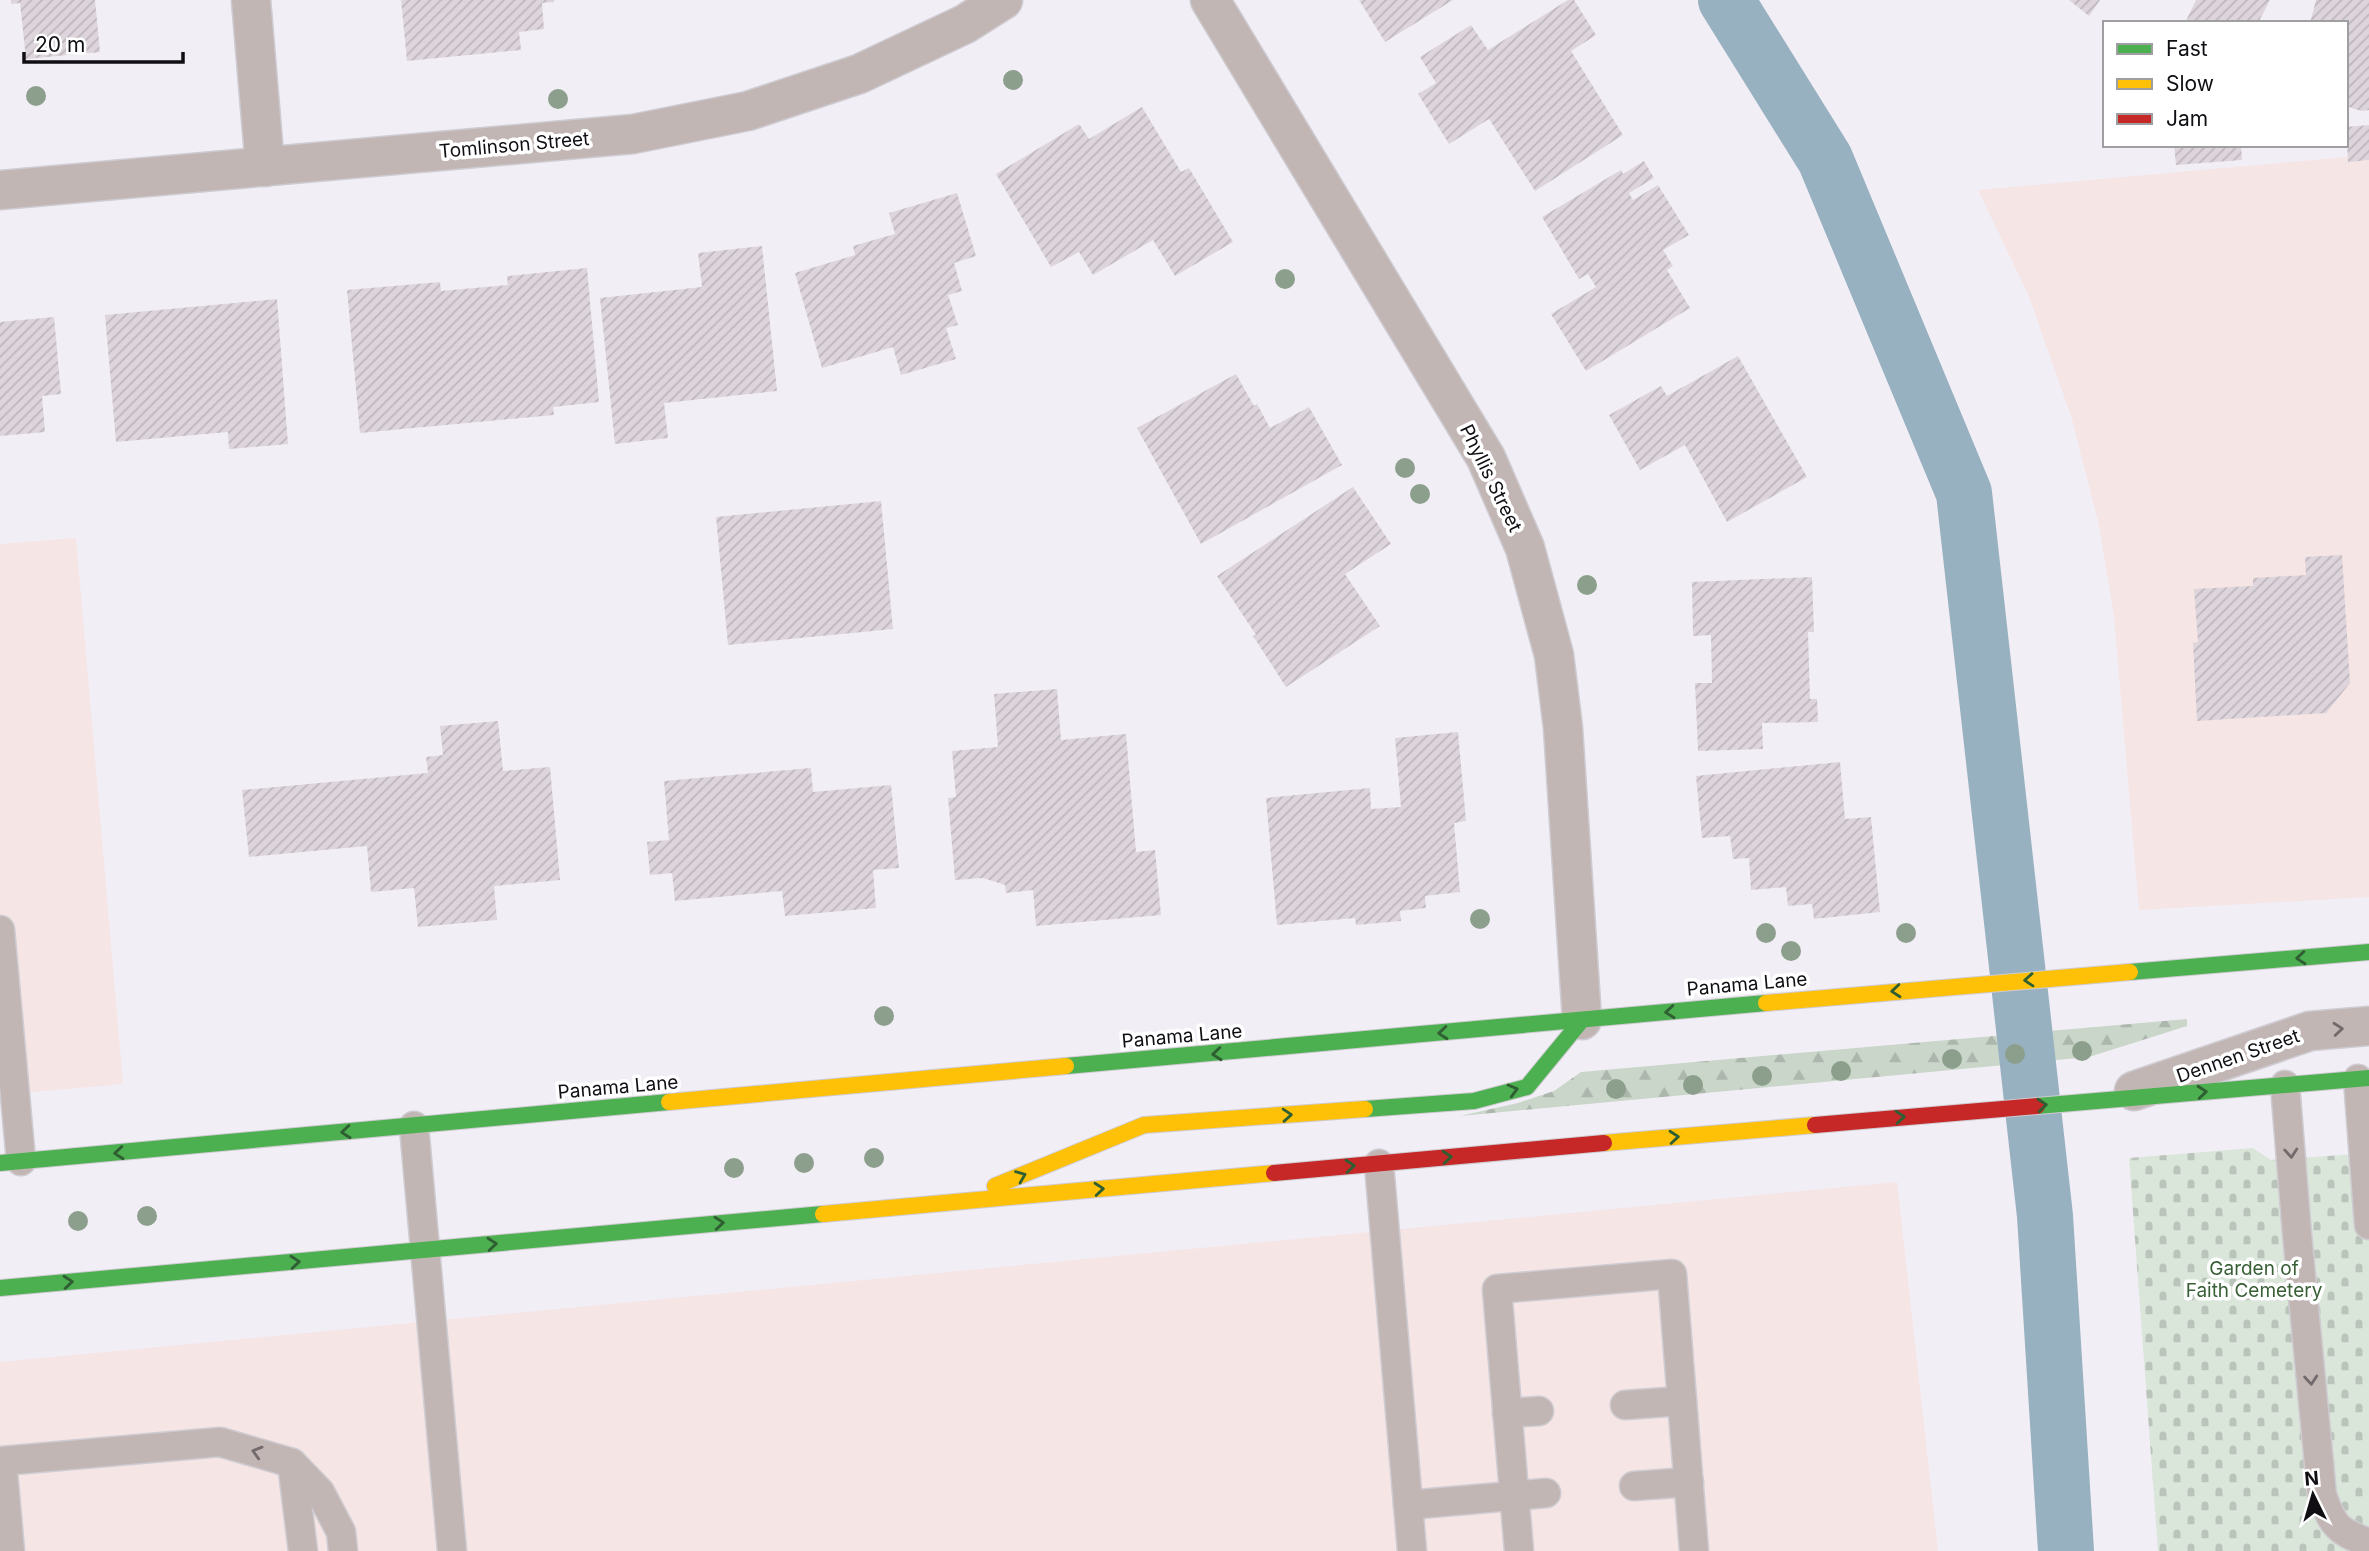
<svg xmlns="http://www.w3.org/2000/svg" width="2369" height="1551" font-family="Inter,sans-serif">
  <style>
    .commercial { fill: #f5e5e5 }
    .forest { fill: url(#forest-firs) }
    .cemetery { fill: url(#cemetery-stones) }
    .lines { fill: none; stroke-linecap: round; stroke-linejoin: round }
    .canal { stroke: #97b1c1; stroke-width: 56 }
    .building { fill: url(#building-hatch) }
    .lane-casing { stroke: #cecbd1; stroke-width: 31 }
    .street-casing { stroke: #cecbd1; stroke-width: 41 }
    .fast-casing { stroke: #cecbd1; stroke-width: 18 }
    .slow-casing { stroke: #cecbd1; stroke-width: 18 }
    .jam-casing { stroke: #cecbd1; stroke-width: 18 }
    .lane { stroke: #c2b6b4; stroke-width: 28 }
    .street { stroke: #c2b6b4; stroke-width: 38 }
    .fast { stroke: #4caf50; stroke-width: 16 }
    .slow { stroke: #ffc107; stroke-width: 16 }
    .jam { stroke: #c62828; stroke-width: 16 }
    .tree { fill: #8c9f8c }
    .oneway { stroke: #2e5e32 }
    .oneway2 { stroke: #726a6c }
    .labels { text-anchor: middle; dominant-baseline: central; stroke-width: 7; stroke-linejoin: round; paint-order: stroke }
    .street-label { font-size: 19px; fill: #100e13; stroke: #fff }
    .park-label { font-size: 19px; fill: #385f35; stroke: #fff }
  </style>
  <defs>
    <pattern id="forest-firs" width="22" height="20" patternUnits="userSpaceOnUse" patternTransform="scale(1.75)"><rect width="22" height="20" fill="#c9d6c9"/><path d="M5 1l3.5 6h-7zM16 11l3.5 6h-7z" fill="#acb6ac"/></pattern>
    <pattern id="cemetery-stones" width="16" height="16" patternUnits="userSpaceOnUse" patternTransform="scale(1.75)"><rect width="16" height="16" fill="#dbe6db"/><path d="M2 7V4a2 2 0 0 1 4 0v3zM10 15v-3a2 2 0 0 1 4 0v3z" fill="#bbc4bb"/></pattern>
    <pattern id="building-hatch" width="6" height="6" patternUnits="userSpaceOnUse" patternTransform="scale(1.75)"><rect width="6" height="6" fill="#ded5dc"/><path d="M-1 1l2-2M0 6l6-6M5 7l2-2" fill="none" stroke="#bdb6bc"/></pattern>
  </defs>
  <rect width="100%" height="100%" fill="#f2eef6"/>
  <g class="commercial">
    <path d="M2369,155v742l-230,13 -25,-294 -15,-91 -27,-106 -44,-125 -50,-104z"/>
    <path d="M76,538l47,546 -123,11v-551z"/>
    <path d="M1897,1182l41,369h-1938v-189z"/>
  </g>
  <path class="forest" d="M2187,1019v7l-98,31 -629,59 58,-13 36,-12 27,-19z"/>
  <path class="cemetery" d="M2253,1148l18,12 98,-7v398h-211l-29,-393z"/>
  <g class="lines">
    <path class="canal" d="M1726,0l99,159 139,334 81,723 21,335"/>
  </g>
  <g class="building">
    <path d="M11,0h84l5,52 -74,7 -6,-56 -9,1z"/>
    <path d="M401,0h153v2l-12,1 2,26 -25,3 2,18 -114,11z"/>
    <path d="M1359,0h94l-68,42z"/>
    <path d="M1568,0h6l22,35 -25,16 52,84 -88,56 -46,-72 -40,25 -31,-50 18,-11 -16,-26 51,-32 17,25z"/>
    <path d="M2069,0h31l-11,16z"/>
    <path d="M2196,0h74l-12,23h-73z"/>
    <path d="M2316,0h53v110l-8,1 -15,-5v-83h-36z"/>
    <path d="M1142,107l39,65 8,-4 44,74 -58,34 -22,-36 -60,35 -14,-23 -28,15 -55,-93 83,-50 10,15z"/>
    <path d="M2369,125v35l-21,2 -2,-35z"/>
    <path d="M2174,145h67l1,15 -66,5z"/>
    <path d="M1644,161l10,17 -25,15 4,7 25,-15 31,50 -26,15 10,16 -6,4 23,38 -104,63 -35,-57 45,-27 -8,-13 -9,5 -37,-62 79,-47 2,4z"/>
    <path d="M957,193l19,63 -22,7 8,28 -14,4 10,30 -12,3 10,31 -55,16 -8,-28 -71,21 -27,-95 60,-18 -2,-9 42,-12 -6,-21z"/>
    <path d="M762,246l15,145 -113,12 4,35 -53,6 -15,-146 102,-11 -4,-34z"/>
    <path d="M587,268l12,134 -46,5 1,8 -194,18 -13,-143 93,-8 1,9 67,-6 -1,-9z"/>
    <path d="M277,299l11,145 -59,5 -1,-17 -112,10 -11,-127z"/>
    <path d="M54,317l7,77 -19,2 3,36 -45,4v-114z"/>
    <path d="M1738,356l69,121 -80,45 -42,-77 -45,25 -31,-55 52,-29 6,10z"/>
    <path d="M1236,374l18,32 3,-2 13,24 39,-21 33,58 -141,79 -64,-116z"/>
    <path d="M1353,487l38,57 -46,30 35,52 -94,61 -33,-51 3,-1 -39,-59z"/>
    <path d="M881,501l12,128 -165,16 -12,-128z"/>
    <path d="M2342,555l8,128 -24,30 -129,8 -4,-78 5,-1 -4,-53 59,-3v-8l53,-3 -1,-18z"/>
    <path d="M1812,577l2,55h-6l2,67h7l1,23 -56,1 1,26 -65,2 -3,-68h17l-1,-48 -18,1 -1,-54z"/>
    <path d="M1057,689l4,51 65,-6 10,118 19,-2 6,65 -125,11 -3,-36 -27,3 -1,-8 -22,-7 -28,2 -7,-82 8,-1 -4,-46 46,-4 -4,-53z"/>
    <path d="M498,721l5,50 47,-4 10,113 -66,6 3,34 -79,7 -4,-39 -43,4 -4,-46 -118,11 -7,-67 186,-17 -2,-16 17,-2 -3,-29z"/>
    <path d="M1458,732l8,89 -12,2 6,69 -35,4 1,12 -26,3 1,10 -45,4 -1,-7 -78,7 -11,-127 104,-10 1,21 30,-2 -6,-69z"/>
    <path d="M1840,762l5,57 26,-2 9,95 -66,7 -2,-15 -24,2 -2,-19 -35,3 -2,-32 -16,1 -3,-23 -28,2 -6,-62z"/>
    <path d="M811,768l2,24 78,-7 8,83 -26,2 3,38 -91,8 -3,-25 -107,10 -3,-28 -22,2 -3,-33 22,-2 -5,-59z"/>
  </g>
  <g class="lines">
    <g class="lane-casing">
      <g id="lane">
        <path d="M0,930l21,231"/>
        <path d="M2358,1079l11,146"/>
        <path d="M2285,1085l12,149 25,261c11,31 15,36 47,48"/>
        <path d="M414,1126l38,425"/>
        <path d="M1379,1164l33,387"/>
        <path d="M1625,1405l57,-4"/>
        <path d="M1507,1413l32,-2"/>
        <path d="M292,1463l11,88"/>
        <path d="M1634,1486l55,-4"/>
        <path d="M1408,1505l138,-12"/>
        <path d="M10,1551l-8,-90 218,-19 72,21 28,29 21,40 2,19"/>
        <path d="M1519,1551l-22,-262 175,-15 22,277"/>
      </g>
    </g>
    <g class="street-casing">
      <g id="street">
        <path d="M251,0l14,167"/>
        <path d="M1210,0l276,458 39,90 29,107 9,73 19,292"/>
        <path d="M0,190l633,-56 115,-23 111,-37 106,-50 38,-24"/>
        <path d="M2134,1091l176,-60 59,-5"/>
      </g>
    </g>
    <g class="fast-casing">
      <g id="fast">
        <path d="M2130,972l239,-20"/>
        <path d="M1066,1066l700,-63"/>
        <path d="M2037,1106l332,-28"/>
        <path d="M1365,1109l109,-8 53,-14 55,-67"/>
        <path d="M0,1163l669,-61"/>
        <path d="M0,1288l823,-74"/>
      </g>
    </g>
    <g class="slow-casing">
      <g id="slow">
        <path d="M1766,1003l364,-31"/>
        <path d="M669,1102l397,-36"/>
        <path d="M1604,1143l211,-18"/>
        <path d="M995,1186l149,-61 221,-16"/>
        <path d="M823,1214l451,-41"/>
      </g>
    </g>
    <g class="jam-casing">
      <g id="jam">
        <path d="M1815,1125l222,-19"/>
        <path d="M1274,1173l330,-30"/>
      </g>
    </g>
    <use href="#lane" class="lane"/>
    <use href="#street" class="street"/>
    <use href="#fast" class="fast"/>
    <use href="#slow" class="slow"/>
    <use href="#jam" class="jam"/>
  </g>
  <g class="tree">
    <circle cx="1013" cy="80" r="10"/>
    <circle cx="36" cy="96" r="10"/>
    <circle cx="558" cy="99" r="10"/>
    <circle cx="1285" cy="279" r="10"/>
    <circle cx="1405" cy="468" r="10"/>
    <circle cx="1420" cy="494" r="10"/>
    <circle cx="1587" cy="585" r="10"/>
    <circle cx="1480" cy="919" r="10"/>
    <circle cx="1766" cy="933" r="10"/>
    <circle cx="1906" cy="933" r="10"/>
    <circle cx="1791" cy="951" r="10"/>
    <circle cx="884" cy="1016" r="10"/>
    <circle cx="2082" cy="1051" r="10"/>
    <circle cx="2015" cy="1054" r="10"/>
    <circle cx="1952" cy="1059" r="10"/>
    <circle cx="1841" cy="1071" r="10"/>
    <circle cx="1762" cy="1076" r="10"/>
    <circle cx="1693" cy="1085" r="10"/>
    <circle cx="1616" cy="1089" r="10"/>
    <circle cx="874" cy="1158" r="10"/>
    <circle cx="804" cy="1163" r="10"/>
    <circle cx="734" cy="1168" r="10"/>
    <circle cx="147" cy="1216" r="10"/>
    <circle cx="78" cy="1221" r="10"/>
  </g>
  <defs><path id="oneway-chevron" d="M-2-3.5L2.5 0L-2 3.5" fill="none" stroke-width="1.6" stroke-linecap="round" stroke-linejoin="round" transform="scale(1.75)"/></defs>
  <g class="oneway">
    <use href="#oneway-chevron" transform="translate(2301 958) rotate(175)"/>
    <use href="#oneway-chevron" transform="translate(2029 980) rotate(176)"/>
    <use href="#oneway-chevron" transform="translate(1896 991) rotate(175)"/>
    <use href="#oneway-chevron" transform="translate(1670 1012) rotate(175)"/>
    <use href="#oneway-chevron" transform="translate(1443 1033) rotate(175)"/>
    <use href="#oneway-chevron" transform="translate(1217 1054) rotate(175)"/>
    <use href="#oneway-chevron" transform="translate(1513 1090) rotate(-15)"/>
    <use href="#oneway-chevron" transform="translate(2202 1092) rotate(-5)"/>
    <use href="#oneway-chevron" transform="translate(2042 1105) rotate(-5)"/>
    <use href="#oneway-chevron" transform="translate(1287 1115) rotate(-4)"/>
    <use href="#oneway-chevron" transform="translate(1900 1117) rotate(-5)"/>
    <use href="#oneway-chevron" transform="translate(346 1132) rotate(175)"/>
    <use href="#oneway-chevron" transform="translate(1674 1137) rotate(-5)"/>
    <use href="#oneway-chevron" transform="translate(119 1153) rotate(175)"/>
    <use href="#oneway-chevron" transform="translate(1447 1157) rotate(-5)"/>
    <use href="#oneway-chevron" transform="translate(1350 1166) rotate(-5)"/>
    <use href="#oneway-chevron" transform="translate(1021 1176) rotate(-22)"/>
    <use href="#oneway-chevron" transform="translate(1099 1189) rotate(-5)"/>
    <use href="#oneway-chevron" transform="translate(719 1223) rotate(-5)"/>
    <use href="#oneway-chevron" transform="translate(492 1244) rotate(-5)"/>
    <use href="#oneway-chevron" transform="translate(295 1262) rotate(-5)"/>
    <use href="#oneway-chevron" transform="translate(68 1282) rotate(-5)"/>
  </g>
  <g class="oneway2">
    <use href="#oneway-chevron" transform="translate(2338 1029) rotate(-5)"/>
    <use href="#oneway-chevron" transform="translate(2291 1153) rotate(86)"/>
    <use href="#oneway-chevron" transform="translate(2311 1380) rotate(85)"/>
    <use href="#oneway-chevron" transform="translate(257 1452) rotate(-164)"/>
  </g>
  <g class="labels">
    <g class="street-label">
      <text transform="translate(514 145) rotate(-5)">Tomlinson Street</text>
      <text transform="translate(1491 478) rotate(64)">Phyllis Street</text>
      <text transform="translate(1747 984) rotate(-5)">Panama Lane</text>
      <text transform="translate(1182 1036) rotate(-5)">Panama Lane</text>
      <text transform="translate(2238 1056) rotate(-19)">Dennen Street</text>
      <text transform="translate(618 1087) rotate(-5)">Panama Lane</text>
    </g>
    <g class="park-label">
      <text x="2254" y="1268">Garden of<tspan x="2254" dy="22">Faith Cemetery</tspan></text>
    </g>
  </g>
  <rect x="2103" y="21" width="245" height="126" fill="#ffffff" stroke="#9f9fa1" stroke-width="2"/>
  <rect x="2117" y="44" width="35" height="10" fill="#4caf50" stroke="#9f9fa1" stroke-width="2"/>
  <text x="2166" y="56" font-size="21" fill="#100e13">Fast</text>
  <rect x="2117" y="79" width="35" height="10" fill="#ffc107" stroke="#9f9fa1" stroke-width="2"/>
  <text x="2166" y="91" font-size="21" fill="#100e13">Slow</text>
  <rect x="2117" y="114" width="35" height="10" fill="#c62828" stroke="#9f9fa1" stroke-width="2"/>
  <text x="2166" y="126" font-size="21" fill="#100e13">Jam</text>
  <g transform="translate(2313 1495) rotate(355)" stroke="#ffffff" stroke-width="5" paint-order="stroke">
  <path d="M0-5L12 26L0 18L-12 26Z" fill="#100e13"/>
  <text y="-10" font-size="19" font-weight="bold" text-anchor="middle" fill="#100e13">N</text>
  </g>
  <path d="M24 52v10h159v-10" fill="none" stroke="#100e13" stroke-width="3.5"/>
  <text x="35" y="52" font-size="21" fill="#100e13" stroke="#ffffff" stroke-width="5" paint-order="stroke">20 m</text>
</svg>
